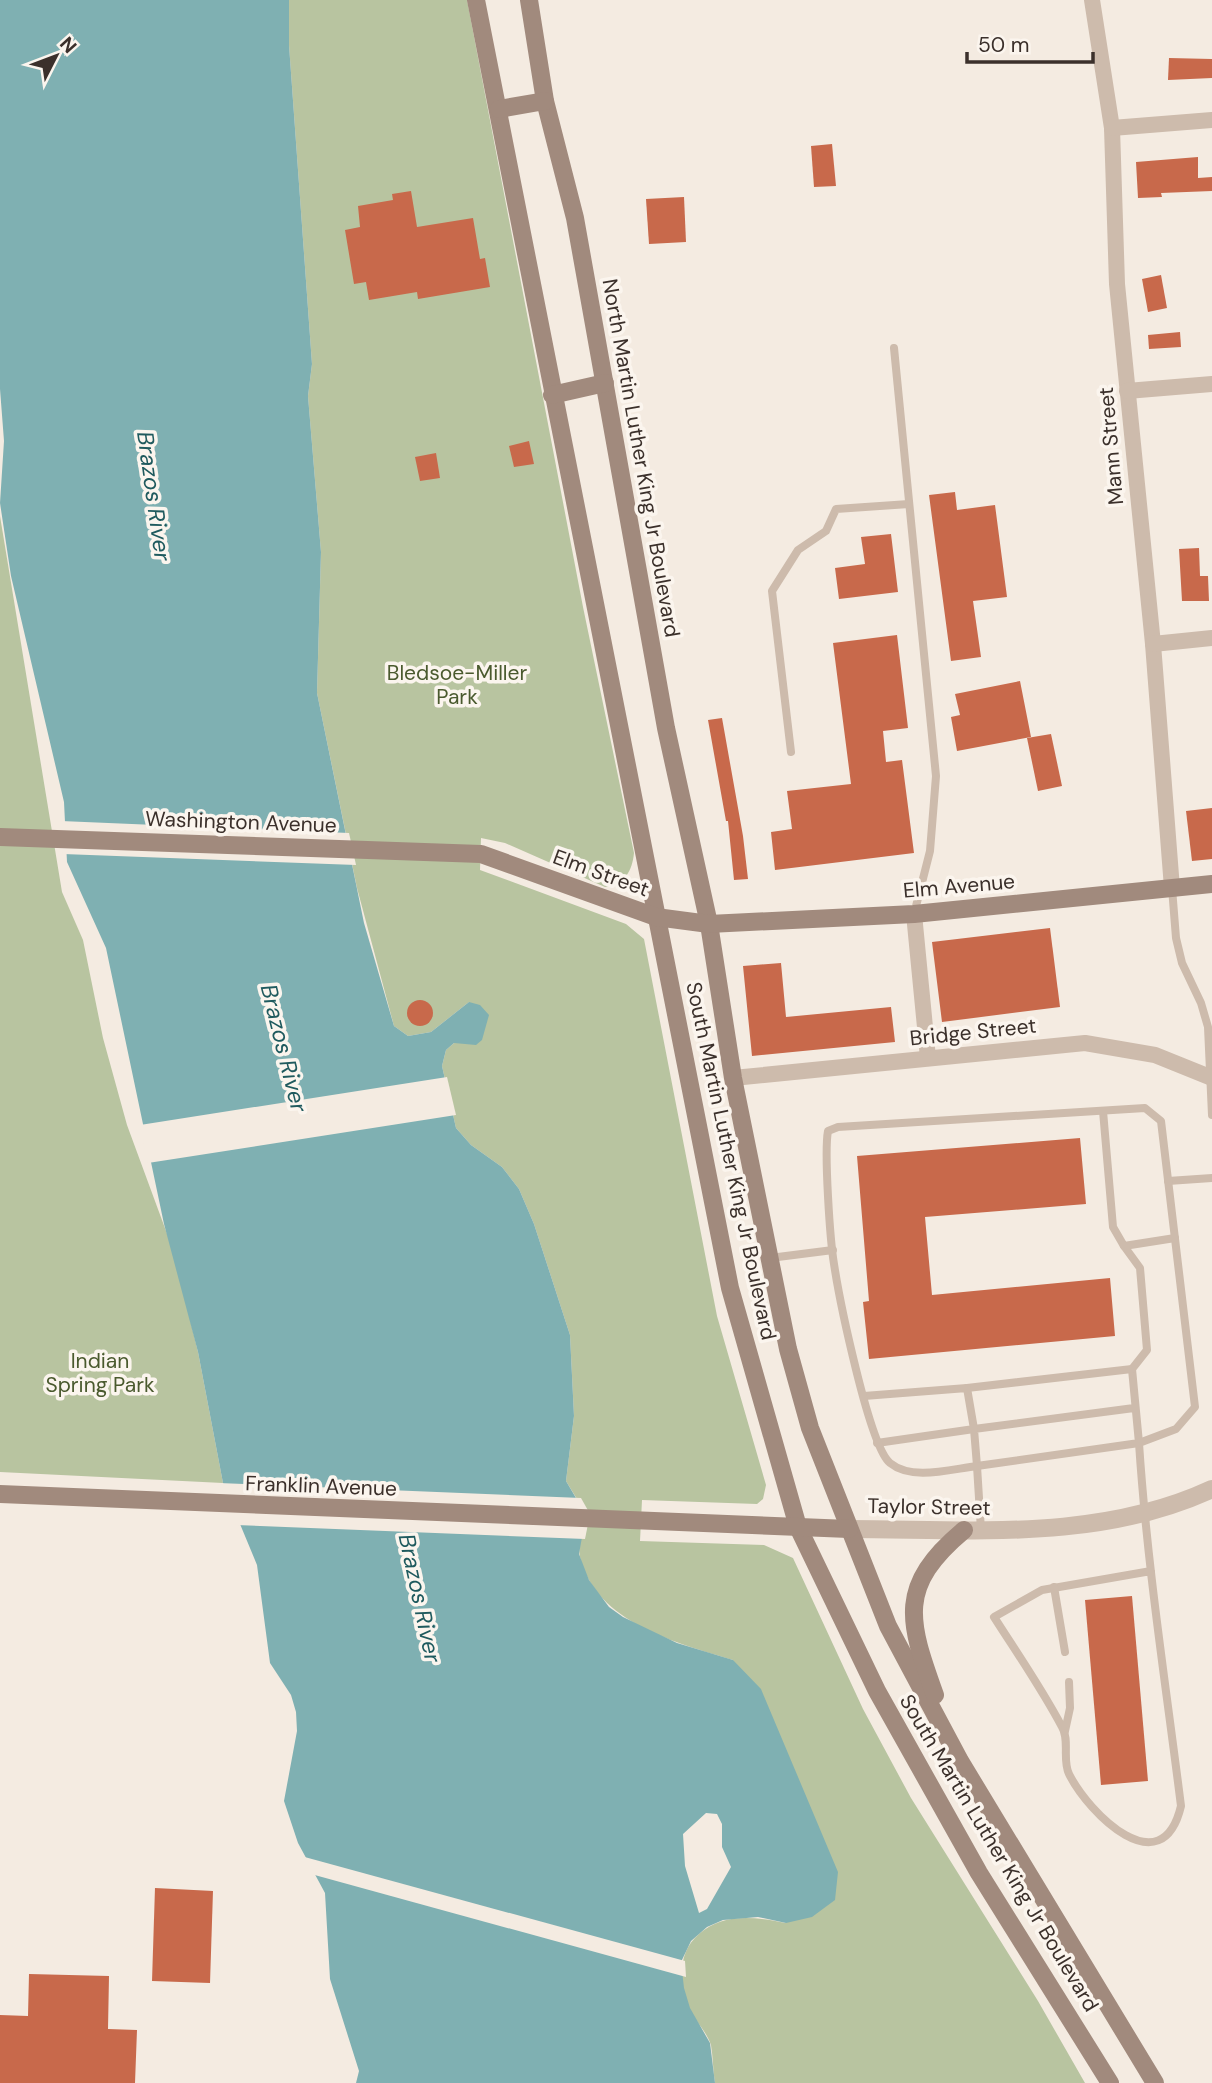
<svg xmlns="http://www.w3.org/2000/svg" width="1212" height="2083" font-family="'DM Sans',sans-serif">
  <style>
    .green { fill: #b8c4a0 }
    .water { fill: #7fb0b2; fill-rule: evenodd }
    .pier { fill: #f4ebe1 }
    .building { fill: #c8694b }
    .lines { fill: none; stroke-linecap: round; stroke-linejoin: round }
    .service { stroke: #cdbbac; stroke-width: 8 }
    .minor { stroke: #cdbbac; stroke-width: 16 }
    .tertiary { stroke: #cdbbac; stroke-width: 18 }
    .secondary { stroke: #a18a7d; stroke-width: 18 }
    .labels { text-anchor: middle; dominant-baseline: central; stroke-width: 7; stroke-linejoin: round; paint-order: stroke }
    .street-label { font-size: 21px; fill: #3b302b; stroke: #fbf5ee }
    .park-label { font-size: 21px; fill: #4a5a2e; stroke: #fbf5ee }
    .water-label { font-size: 23px; font-style: italic; fill: #1f5a5e; stroke: #fbf5ee }
  </style>
  <rect width="100%" height="100%" fill="#f4ebe1"/>
  <g class="green">
    <path d="M289,0h178l116,607 51,246c-2,19 -9,30 -29,34l-100,-44 -24,-5 -1,32 146,54 18,15 73,377 49,169 -3,14 -6,5 -115,-4 -2,41 124,4 29,13 70,151 48,89 127,203 47,82h-370c-2,-12 -2,-26 -4,-38 -4,-13 -16,-24 -22,-37 -10,-26 -12,-55 10,-74 24,-22 58,-17 87,-11l-53,-263c-56,-17 -137,-37 -153,-103 -3,-12 4,-30 6,-43l-20,-33 8,-65 -4,-81 -36,-111 -15,-35 -17,-22 -31,-22 -15,-17 -14,-62 4,-16 8,-7 15,-41 -38,30 -23,4 -14,-10 -37,-138 -40,-195 4,-141 -13,-156 4,-32 -23,-319z"/>
    <path d="M0,516l62,376 21,48 20,98 24,87 46,125 25,102 25,131 -223,-11z"/>
  </g>
  <path class="water" d="M0,0h289v45l23,319 -4,32 13,156 -4,141 47,230 30,103 14,10 23,-4 38,-30 11,3 9,10 -7,25 -6,5 -22,-2 -8,7 -4,16 14,62 15,17 31,22 17,22 15,35 36,111 4,81 -8,65 20,34 -7,39 10,26 20,27 14,10 54,26 56,17 28,29 77,183 -3,28 -23,17 -26,6 -28,-6 -35,3 -16,7 -16,14 -10,21 3,26 6,20 20,35 5,40h-359l3,-12 -29,-92 -5,-86 -27,-50 -14,-42 13,-70 -1,-19 -5,-17 -21,-32 -13,-98 -34,-82 -25,-131 -34,-128 -58,-276 -39,-86 -3,-60 -53,-226 -11,-73 4,-62 -4,-52zM706,1813l11,1 5,10v23l9,20 -24,42 -8,4 -14,-47 -2,-32z"/>
  <g class="pier">
    <path d="M61,821l288,12 7,32 -293,-11z"/>
    <path d="M447,1077l9,38 -308,48 -8,-38z"/>
    <path d="M219,1483l362,15 9,16 -5,25 -349,-14z"/>
    <path d="M301,1856l384,105 1,16 -375,-103z"/>
  </g>
  <g class="building">
    <path d="M1169,58l43,1v19l-44,2z"/>
    <path d="M832,144l4,42 -22,1 -3,-41z"/>
    <path d="M1198,157v21l14,-1v14l-51,2 1,4 -24,1 -2,-36z"/>
    <path d="M411,191l6,36 56,-9 7,41 5,-1 5,29 -72,12 -1,-7 -48,8 -3,-18 -12,2 -9,-54 15,-3 -2,-21 35,-6 -1,-6z"/>
    <path d="M684,197l2,45 -37,2 -3,-45z"/>
    <path d="M1161,275l6,33 -19,4 -6,-33z"/>
    <path d="M1180,332l1,15 -32,2 -1,-14z"/>
    <path d="M529,441l5,23 -20,3 -5,-21z"/>
    <path d="M436,453l4,25 -20,3 -5,-24z"/>
    <path d="M955,492l2,18 38,-5 12,92 -34,4 8,56 -30,4 -22,-166z"/>
    <path d="M891,534l7,58 -59,7 -4,-31 30,-4 -4,-27z"/>
    <path d="M1199,548l1,28h8l1,25h-27l-3,-52z"/>
    <path d="M897,635l11,93 -25,3 3,31 16,-2 12,93 -139,17 -4,-38 21,-3 -5,-38 64,-7 -18,-141z"/>
    <path d="M1020,681l11,56 -74,14 -6,-34 9,-2 -5,-21z"/>
    <path d="M722,718l21,118 5,43 -14,1 -6,-59h-2l-18,-101z"/>
    <path d="M1051,734l11,52 -24,5 -11,-53z"/>
    <path d="M1212,808v51l-20,2 -6,-50z"/>
    <path d="M1050,928l10,79 -118,15 -10,-80z"/>
    <path d="M781,963l5,54 105,-10 4,35 -143,14 -9,-90z"/>
    <circle cx="420" cy="1013" r="13"/>
    <path d="M1080,1138l6,66 -161,13 7,78 178,-17 5,58 -246,23 -6,-57 6,-1 -12,-145z"/>
    <path d="M1132,1596l16,185 -47,4 -16,-185z"/>
    <path d="M155,1888l58,3 -3,92 -58,-2z"/>
    <path d="M29,1974l80,2 -1,53 29,1 -2,53h-135v-68l28,1z"/>
  </g>
  <g class="lines">
    <g class="service">
      <path d="M894,348l42,428 -6,75 -16,63"/>
      <path d="M791,752l-19,-161 26,-41 28,-19 10,-22 73,-5"/>
      <path d="M1172,888l4,50 6,25 19,40 7,24 4,88"/>
      <path d="M1103,1111l10,116 11,19 51,-8"/>
      <path d="M1168,1181l44,-3"/>
      <path d="M1124,1246l16,22 7,82 -15,19 7,74 -162,23 -3,-37 160,-21"/>
      <path d="M770,1258l63,-8"/>
      <path d="M967,1388l165,-19"/>
      <path d="M864,1396l103,-8 7,41 -97,14"/>
      <path d="M981,1530l-4,-64c-26,3 -65,15 -87,-3 -21,-17 -51,-166 -56,-199 -4,-24 -10,-112 -6,-133l10,-4 307,-19 16,13 34,286 -19,22 -37,14c8,122 27,243 42,363 -19,80 -92,8 -112,-32 -7,-14 1,-34 -7,-47 -20,-38 -45,-74 -68,-110l48,-27 109,-19"/>
      <path d="M1054,1587l11,65"/>
      <path d="M1065,1731l5,-23 -1,-26"/>
    </g>
    <g class="minor">
      <path d="M1092,0l20,128 5,156 36,360 19,244"/>
      <path d="M1112,128l100,-8"/>
      <path d="M1127,391l85,-7"/>
      <path d="M1153,644l59,-6"/>
      <path d="M914,914l14,144"/>
      <path d="M733,1078l352,-35 70,12 57,23"/>
    </g>
    <path class="tertiary" d="M849,1529c122,0 249,13 363,-40"/>
    <g class="secondary">
      <path d="M476,0l254,1288 68,239 79,164 102,182 131,210"/>
      <path d="M529,0l16,101 30,117 91,510 43,196 24,154 55,271 22,79 78,198 72,135 195,322"/>
      <path d="M499,109l46,-8"/>
      <path d="M552,395l53,-12"/>
      <path d="M0,837l481,17 175,63 53,7 205,-10 298,-30"/>
      <path d="M0,1494l849,35"/>
      <path d="M935,1695c-27,-75 -38,-109 29,-165"/>
    </g>
  </g>
  <g class="labels">
    <g class="street-label">
      <text transform="translate(1111 446) rotate(-95)">Mann Street</text>
      <text transform="translate(641 458) rotate(80)">North Martin Luther King Jr Boulevard</text>
      <text transform="translate(241 822) rotate(2)">Washington Avenue</text>
      <text transform="translate(601 873) rotate(20)">Elm Street</text>
      <text transform="translate(959 886) rotate(-5)">Elm Avenue</text>
      <text transform="translate(973 1032) rotate(-6)">Bridge Street</text>
      <text transform="translate(731 1161) rotate(78)">South Martin Luther King Jr Boulevard</text>
      <text transform="translate(321 1486) rotate(2)">Franklin Avenue</text>
      <text transform="translate(929 1507) rotate(1)">Taylor Street</text>
      <text transform="translate(999 1853) rotate(59)">South Martin Luther King Jr Boulevard</text>
    </g>
    <g class="park-label">
      <text x="457" y="673">Bledsoe-Miller<tspan x="457" dy="24">Park</tspan></text>
      <text x="100" y="1361">Indian<tspan x="100" dy="24">Spring Park</tspan></text>
    </g>
    <g class="water-label">
      <text transform="translate(154 496) rotate(82)">Brazos River</text>
      <text transform="translate(284 1048) rotate(76)">Brazos River</text>
      <text transform="translate(420 1598) rotate(78)">Brazos River</text>
    </g>
  </g>
  <g transform="translate(56 56) rotate(48)" stroke="#fbf5ee" stroke-width="5" paint-order="stroke">
  <path d="M0-5L12 26L0 18L-12 26Z" fill="#3b302b"/>
  <text y="-10" font-size="19" font-weight="bold" text-anchor="middle" fill="#3b302b">N</text>
  </g>
  <path d="M967 52v10h126v-10" fill="none" stroke="#3b302b" stroke-width="3.5"/>
  <text x="978" y="52" font-size="21" fill="#3b302b" stroke="#fbf5ee" stroke-width="5" paint-order="stroke">50 m</text>
</svg>
